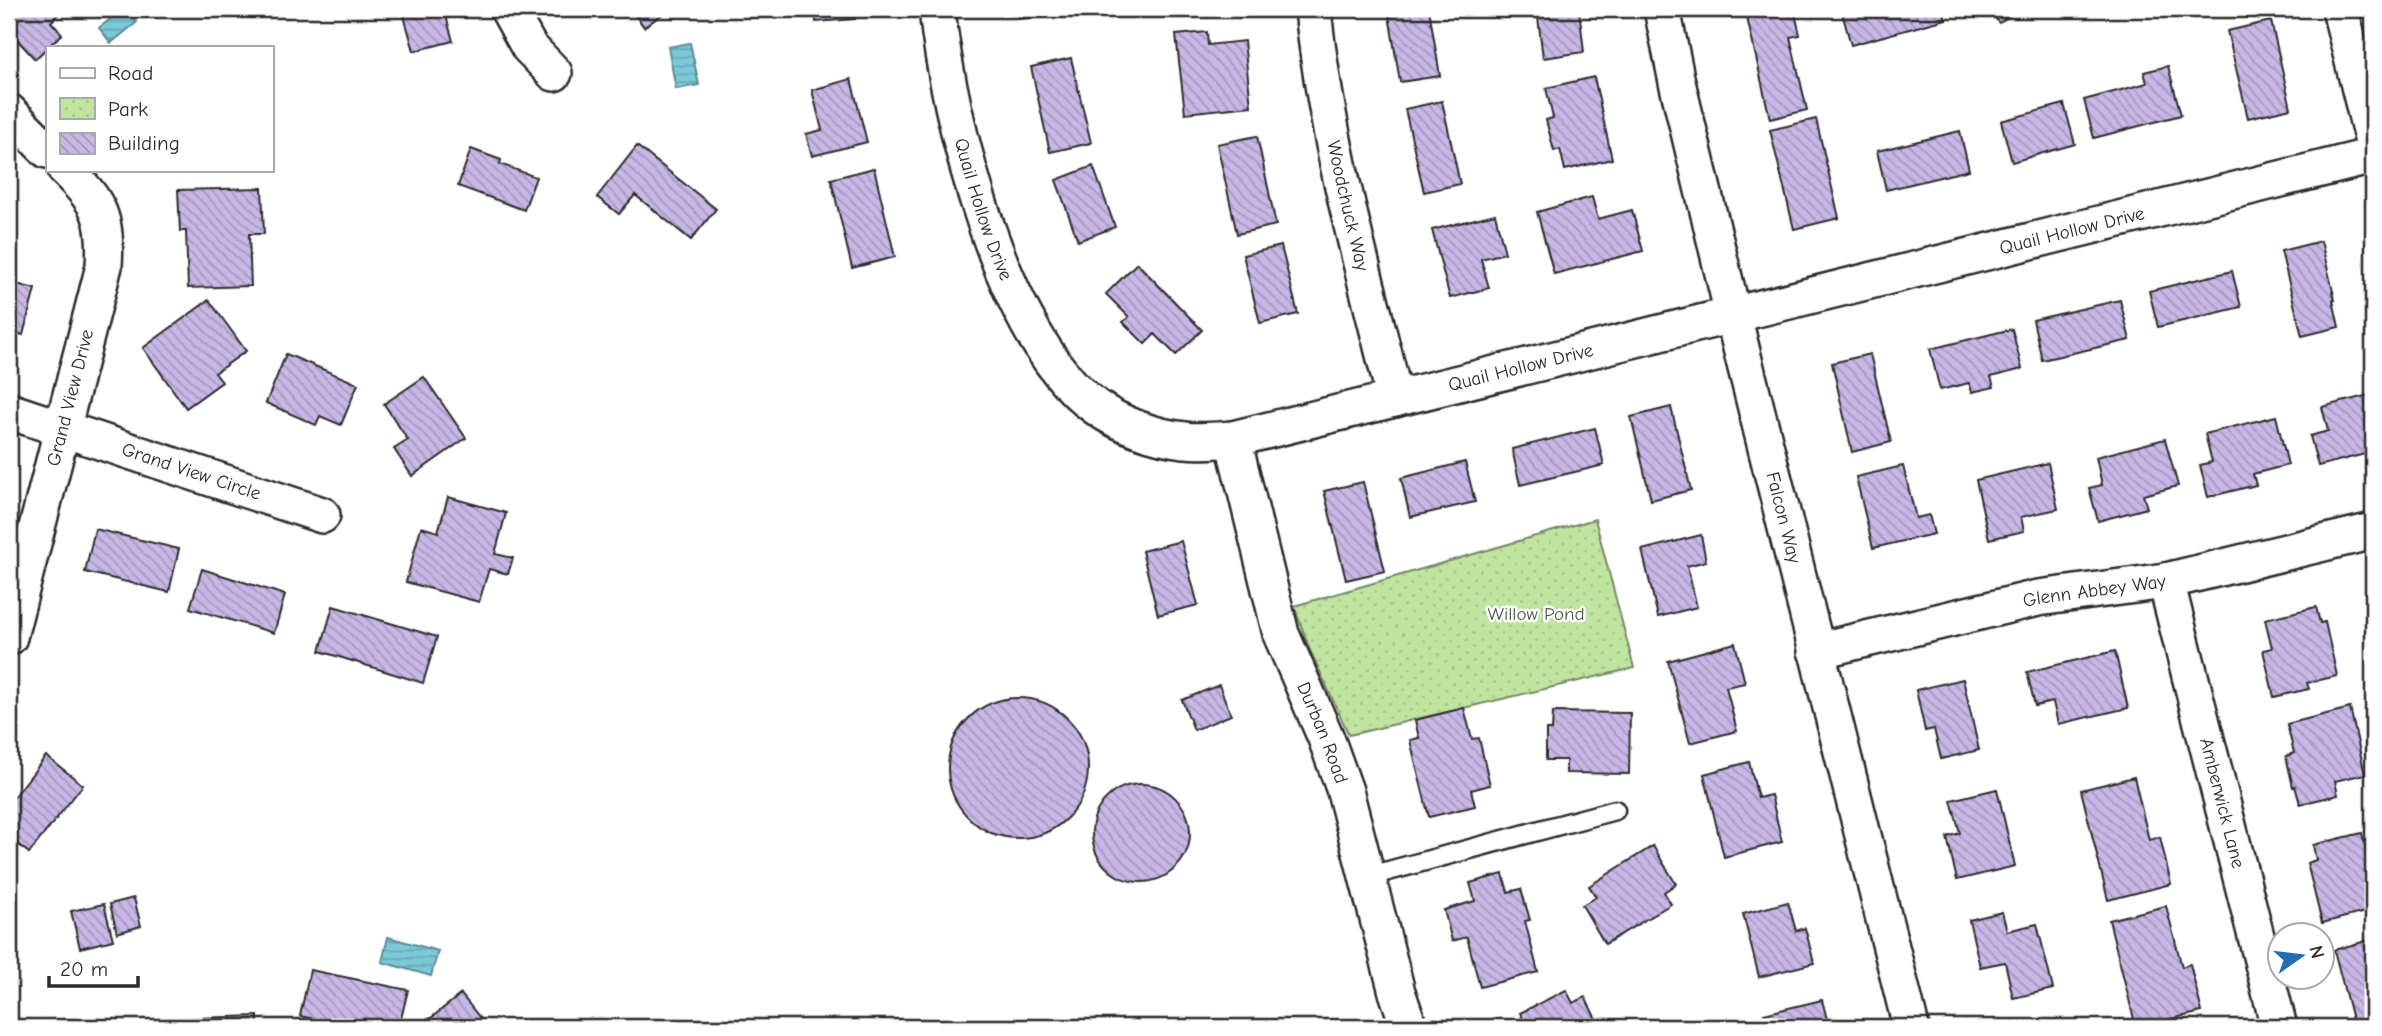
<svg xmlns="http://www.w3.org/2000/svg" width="2382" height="1036" font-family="'Comic Neue',sans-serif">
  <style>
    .park { fill: url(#park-dots); stroke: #768866; stroke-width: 2 }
    .water { fill: url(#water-rules); stroke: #5c8a93; stroke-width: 2 }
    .building { fill: url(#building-back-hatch); stroke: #2b2b2b; stroke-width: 2 }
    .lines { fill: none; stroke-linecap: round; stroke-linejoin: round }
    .lane-casing { stroke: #2b2b2b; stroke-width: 23 }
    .street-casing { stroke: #2b2b2b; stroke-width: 40 }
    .lane { stroke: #fff; stroke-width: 18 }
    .street { stroke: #fff; stroke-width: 35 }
    .labels { text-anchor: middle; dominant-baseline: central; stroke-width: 5; stroke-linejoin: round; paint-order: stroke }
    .street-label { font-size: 19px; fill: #2b2b2b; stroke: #fff }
    .park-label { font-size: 19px; fill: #505a48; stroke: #fff }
  </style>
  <defs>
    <pattern id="park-dots" width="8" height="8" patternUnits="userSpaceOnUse" patternTransform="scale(1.75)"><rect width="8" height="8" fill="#c0e5a0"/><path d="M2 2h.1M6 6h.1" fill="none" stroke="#a5c58a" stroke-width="1.8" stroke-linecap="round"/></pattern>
    <pattern id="water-rules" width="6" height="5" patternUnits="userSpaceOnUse" patternTransform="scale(1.75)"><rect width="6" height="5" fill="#7ccad9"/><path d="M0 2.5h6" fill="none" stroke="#66a4b0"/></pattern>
    <pattern id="building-back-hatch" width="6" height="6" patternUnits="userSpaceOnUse" patternTransform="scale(1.75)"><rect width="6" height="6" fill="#c9b7e7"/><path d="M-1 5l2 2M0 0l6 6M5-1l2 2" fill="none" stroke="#a395bb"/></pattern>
  </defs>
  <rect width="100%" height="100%" fill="#fff"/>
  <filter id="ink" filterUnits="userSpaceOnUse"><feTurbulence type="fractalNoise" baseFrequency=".0143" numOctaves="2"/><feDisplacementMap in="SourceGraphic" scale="14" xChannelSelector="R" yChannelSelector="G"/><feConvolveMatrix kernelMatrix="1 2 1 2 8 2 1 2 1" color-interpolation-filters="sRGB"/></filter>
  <g filter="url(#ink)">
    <path class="park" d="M1595,519l39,149 -285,67 -39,-85 -16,-44z"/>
    <g class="water">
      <path d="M123,9h4l10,13 -26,21 -12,-15z"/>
      <path d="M690,43l9,42 -23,4 -8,-42z"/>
      <path d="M388,937l50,14 -7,25 -49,-14z"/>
    </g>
    <g class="building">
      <path d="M9,9h52l1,1 -11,12 11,12 -27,25 -26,-28z"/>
      <path d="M402,9h42l9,32 -39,10z"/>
      <path d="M631,9h39l-26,18z"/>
      <path d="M815,9h39l1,10 -39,3z"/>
      <path d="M1018,9h49v5l-48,5z"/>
      <path d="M1388,9h41l11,67 -40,6z"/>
      <path d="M1537,9h42l5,43 -41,6z"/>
      <path d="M1745,9h49l6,26 -10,2 17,73 -37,9z"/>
      <path d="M1841,9h102l3,10 -95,26z"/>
      <path d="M1988,9h31l-20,14z"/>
      <path d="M2271,21l20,87 -43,10 -21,-87z"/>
      <path d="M1207,32l1,13 36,-4 7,65 -66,7 -9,-78z"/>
      <path d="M1071,58l20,85 -41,9 -19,-85z"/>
      <path d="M2168,66l13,49 -87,23 -10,-38 63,-17 -3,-11z"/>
      <path d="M1594,77l18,82 -47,11 -5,-21 -6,2 -8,-31 7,-2 -7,-30z"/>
      <path d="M851,79l16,63 -55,14 -6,-22 16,-4 -10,-40z"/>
      <path d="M1442,101l18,83 -36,8 -19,-83z"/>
      <path d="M2064,104l11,40 -63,18 -11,-41z"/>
      <path d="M1816,119l23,99 -45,11 -24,-99z"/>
      <path d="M1960,131l9,39 -83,20 -9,-39z"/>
      <path d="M1257,136l19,89 -39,9 -20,-90z"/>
      <path d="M637,146l79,63 -25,31 -56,-45 -16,19 -22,-17z"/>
      <path d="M471,149l30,11 -1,4 36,13 -12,33 -66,-24z"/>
      <path d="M1093,166l22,61 -37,14 -22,-61z"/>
      <path d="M874,168l21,89 -43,11 -21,-89z"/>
      <path d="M262,188l2,46h-15l2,52 -63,2 -2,-57h-6l-2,-41z"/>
      <path d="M1592,197l6,22 34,-9 11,41 -89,23 -17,-62z"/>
      <path d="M1495,214l10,39 -24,6 8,29 -39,10 -18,-68z"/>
      <path d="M2321,241l14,59h-2l6,27 -37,9 -21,-85z"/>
      <path d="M1281,246l17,68 -38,9 -17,-68z"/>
      <path d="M1137,263l65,67 -26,25 -21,-21 -10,10 -22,-22 6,-5 -23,-23z"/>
      <path d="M2232,271l9,36 -83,20 -9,-36z"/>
      <path d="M9,282l26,7 -12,46 -14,-4z"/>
      <path d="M209,300l37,51 -31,22 7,9 -36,26 -43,-60z"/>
      <path d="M2120,300l10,40 -88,20 -9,-40z"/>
      <path d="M2012,329l10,40 -31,8 3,10 -22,5 -3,-9 -29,7 -10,-41z"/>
      <path d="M286,354l72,30 -17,41 -21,-9 -4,9 -50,-22z"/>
      <path d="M1870,354l21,88 -39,10 -20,-89z"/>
      <path d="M424,377l42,61 -54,38 -18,-27 14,-9 -24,-36z"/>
      <path d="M2373,394v58l-55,14 -8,-30 18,-5 -6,-24z"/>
      <path d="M1671,407l20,83 -40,10 -20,-83z"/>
      <path d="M2276,416l12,49 -35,9 3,11 -48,12 -8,-32 12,-3 -7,-28z"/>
      <path d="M1595,428l9,37 -84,20 -8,-36z"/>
      <path d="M2165,439l13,47 -35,9 4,13 -49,13 -9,-33 13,-3 -6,-28z"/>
      <path d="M1465,462l10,40 -65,15 -9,-39z"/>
      <path d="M2048,463l10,46 -37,8 3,14 -35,8 -13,-59z"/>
      <path d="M1903,466l13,52 13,-3 5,19 -61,14 -17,-71z"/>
      <path d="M1363,482l22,89 -39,9 -22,-89z"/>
      <path d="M448,497l58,16 -11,41 18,4 -5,16 -19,-5 -10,33 -73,-20 15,-55 17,5z"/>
      <path d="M95,529l84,20 -10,43 -84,-20z"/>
      <path d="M1701,535l5,26 -19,5 10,41 -39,10 -16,-67z"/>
      <path d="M1181,541l17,64 -40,10 -16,-64z"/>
      <path d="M202,569l83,26 -11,38 -84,-25z"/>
      <path d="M333,606l104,31 -14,46 -103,-32z"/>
      <path d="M2316,607l4,16 5,-1 12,54 -30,7 2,6 -35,8 -11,-47 9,-2 -7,-29z"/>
      <path d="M1735,643l10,40 -19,4 11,44 -47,12 -22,-82z"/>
      <path d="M2115,651l13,57 -70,16 -5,-22 -18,4 -8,-34z"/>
      <path d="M1963,679l16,71 -38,9 -7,-30 -9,2 -9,-41z"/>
      <path d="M1219,685l12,30 -37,15 -12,-30z"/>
      <circle cx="1018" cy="768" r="70"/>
      <path d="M1464,708l8,31 7,-1 11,47 -19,5 4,16 -46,11 -19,-77 9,-2 -4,-18z"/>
      <path d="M2350,708l15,66 -30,7 3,14 -38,9 -5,-18 -2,1 -7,-31 8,-3 -7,-29z"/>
      <path d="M1553,712l77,1 -1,61 -63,-1v-13h-20v-30h6z"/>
      <path d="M46,756l37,29 -54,68 -20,-16v-33z"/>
      <path d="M1749,762l9,36 13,-3 11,47 -58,15 -20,-83z"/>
      <path d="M2134,777l15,63 11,-3 11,47 -63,16 -27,-110z"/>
      <circle cx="1141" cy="833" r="49"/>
      <path d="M1997,789l18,77 -58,14 -10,-43 13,-4 -9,-33z"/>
      <path d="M2362,833l11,45v32l-51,13 -15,-60 9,-3 -3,-15z"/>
      <path d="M1653,846l23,38 -12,8 7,12 -66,40 -23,-39 14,-8 -7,-11z"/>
      <path d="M1503,874l5,18 13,-3 9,31 -5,1 13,51 -58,15 -13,-50 -15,4 -8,-31 31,-9 -5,-18z"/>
      <path d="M134,898l7,28 -24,7 -7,-29z"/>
      <path d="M1788,902l8,29 9,-3 9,35 -55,14 -16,-63z"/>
      <path d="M104,904l9,36 -33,8 -9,-37z"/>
      <path d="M2166,906l16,61 8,-3 12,48 -66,15 -27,-107z"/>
      <path d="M2002,912l5,19 30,-7 16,65 -40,9 -8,-36 -25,5 -11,-47z"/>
      <path d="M2373,939v88h-19l-20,-77z"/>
      <path d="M310,970l98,20 -9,37h-49l-50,-11z"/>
      <path d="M1566,990l7,13 12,-6 15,30h-73l-7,-14z"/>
      <path d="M461,994l26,33h-65l-1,-1z"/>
      <path d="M1822,1000l7,27h-61l-4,-13z"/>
      <path d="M258,1016v11h-92v-8z"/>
    </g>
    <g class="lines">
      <g class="lane-casing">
        <path id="lane" d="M1366,877l249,-67"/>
      </g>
      <g class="street-casing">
        <g id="street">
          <path d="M508,9l21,38 25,26"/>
          <path id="s1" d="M937,9c11,108 66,333 159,398 25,18 59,30 89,33 15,2 33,0 48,-1l1140,-283"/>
          <path id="s2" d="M1313,9c13,132 51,262 82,390"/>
          <path id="s3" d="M1662,9l15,73 65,270 169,675"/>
          <path d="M2340,9l33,133"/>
          <path d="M9,112l38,38"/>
          <path id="s4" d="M9,411l313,104"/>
          <path id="s5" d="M1233,439l48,195 45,104 19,53 52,201 12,35"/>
          <path id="s6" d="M2166,581l113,446"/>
          <path id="s7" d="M9,637l95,-371c3,-48 -4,-63 -38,-96"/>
          <path id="s8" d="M1816,651l222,-53 128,-17 207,-50"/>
        </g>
      </g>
      <use href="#lane" class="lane"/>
      <use href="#street" class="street"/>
    </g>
  </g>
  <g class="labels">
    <g class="street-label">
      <text stroke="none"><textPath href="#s2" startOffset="200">Woodchuck Way</textPath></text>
      <text stroke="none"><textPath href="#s1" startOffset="206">Quail Hollow Drive</textPath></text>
      <text stroke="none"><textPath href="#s1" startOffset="1446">Quail Hollow Drive</textPath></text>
      <text stroke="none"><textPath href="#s1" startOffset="878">Quail Hollow Drive</textPath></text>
      <text stroke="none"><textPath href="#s7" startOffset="247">Grand View Drive</textPath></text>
      <text stroke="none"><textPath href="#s4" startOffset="192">Grand View Circle</textPath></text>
      <text stroke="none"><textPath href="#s3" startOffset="523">Falcon Way</textPath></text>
      <text stroke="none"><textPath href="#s8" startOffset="285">Glenn Abbey Way</textPath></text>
      <text stroke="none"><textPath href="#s5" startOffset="308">Durban Road</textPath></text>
      <text stroke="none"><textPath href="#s6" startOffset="229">Amberwick Lane</textPath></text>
    </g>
    <g class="park-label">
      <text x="1536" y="614">Willow Pond</text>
    </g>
  </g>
  <rect width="2382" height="1036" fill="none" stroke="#fff" stroke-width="35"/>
  <rect x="18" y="18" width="2347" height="1001" fill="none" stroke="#2b2b2b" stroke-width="2.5" filter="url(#ink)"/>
  <rect x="46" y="46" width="228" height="126" fill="#ffffff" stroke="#aaaaaa" stroke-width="2"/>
  <rect x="60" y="68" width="35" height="10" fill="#ffffff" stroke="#aaaaaa" stroke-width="2"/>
  <text x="108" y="80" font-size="21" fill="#2b2b2b">Road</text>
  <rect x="60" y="98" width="35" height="21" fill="url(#park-dots)" stroke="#aaaaaa" stroke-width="2"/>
  <text x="108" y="116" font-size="21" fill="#2b2b2b">Park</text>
  <rect x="60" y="133" width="35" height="21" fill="url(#building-back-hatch)" stroke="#aaaaaa" stroke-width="2"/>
  <text x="108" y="150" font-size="21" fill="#2b2b2b">Building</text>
  <g transform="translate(2301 956) rotate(76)"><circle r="33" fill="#ffffff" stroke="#aaaaaa" stroke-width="2"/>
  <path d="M0-5L12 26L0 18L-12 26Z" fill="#1f6fb2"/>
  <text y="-10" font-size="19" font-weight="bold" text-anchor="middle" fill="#2b2b2b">N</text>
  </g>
  <path d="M49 976v10h89v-10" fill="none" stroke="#2b2b2b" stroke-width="3.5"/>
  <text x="60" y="976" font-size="21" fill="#2b2b2b" stroke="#ffffff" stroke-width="5" paint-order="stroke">20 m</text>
</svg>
